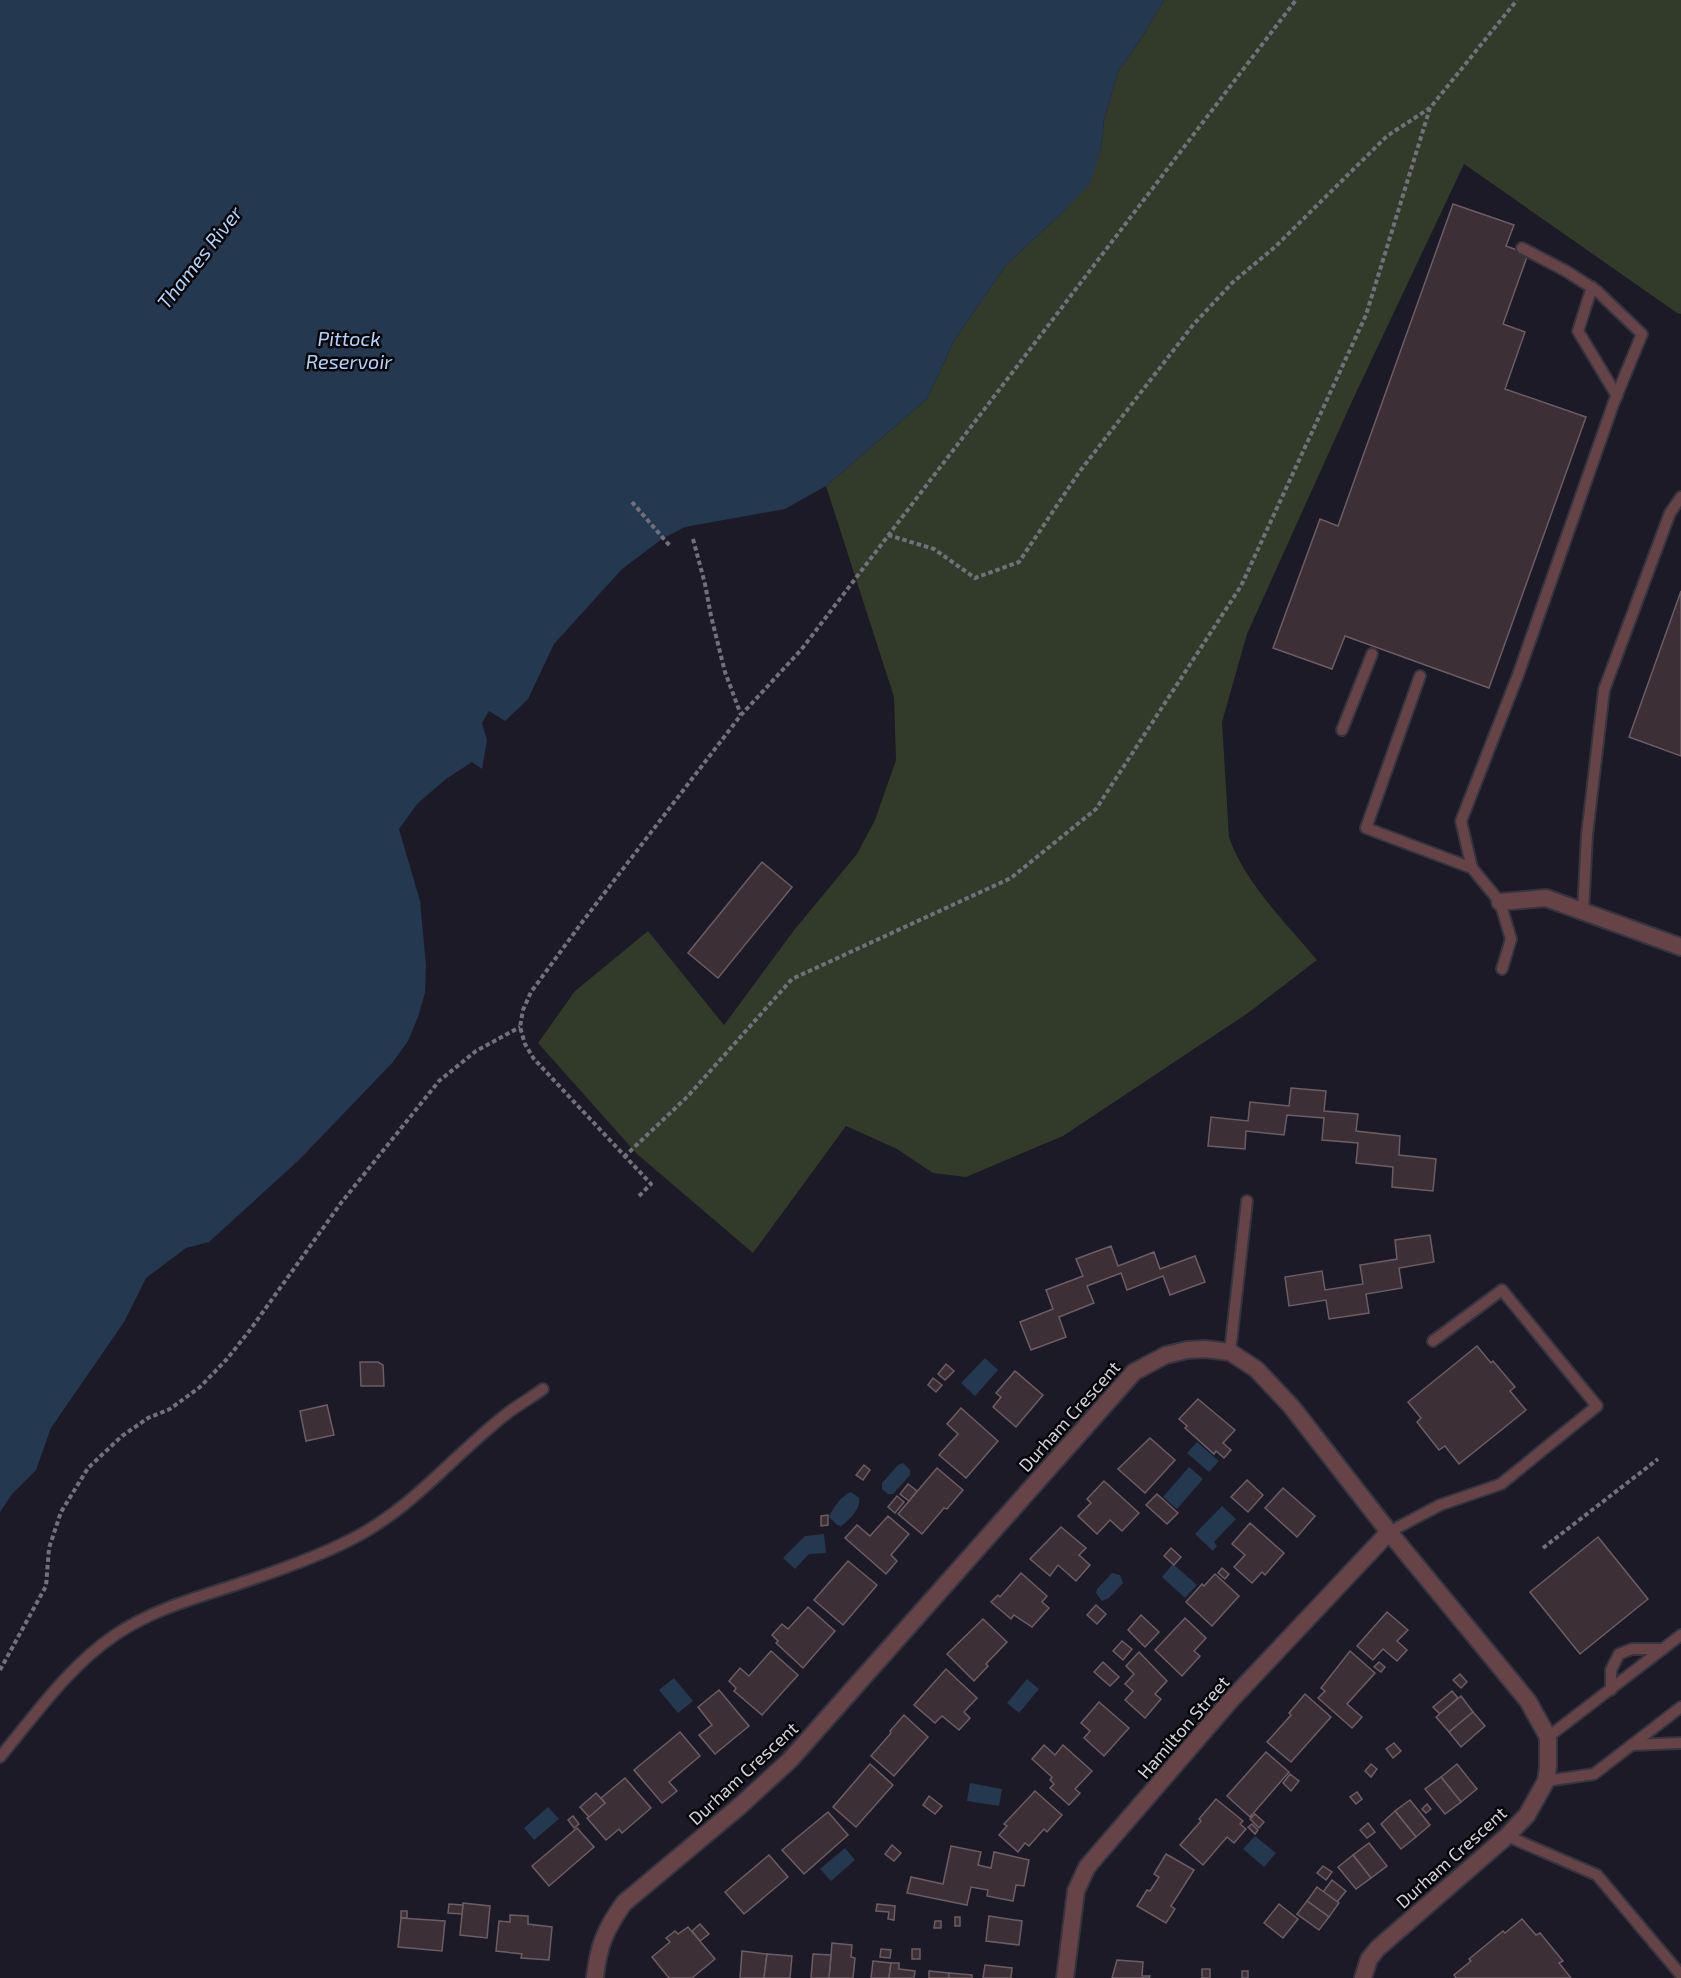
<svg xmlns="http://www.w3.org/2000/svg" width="1681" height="1978" font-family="'Exo 2',sans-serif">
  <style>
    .green { fill: #323a29 }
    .water { fill: #243850 }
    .building { fill: #3d2f36; stroke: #6c5d64; stroke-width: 1.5 }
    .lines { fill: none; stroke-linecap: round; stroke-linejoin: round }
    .service-casing { stroke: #35343f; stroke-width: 14 }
    .minor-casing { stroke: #35343f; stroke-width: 20 }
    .path { stroke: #72717b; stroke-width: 4; stroke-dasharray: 4.5 3; stroke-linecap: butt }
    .service { stroke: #664347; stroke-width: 10 }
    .minor { stroke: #664347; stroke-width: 16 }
    .labels { text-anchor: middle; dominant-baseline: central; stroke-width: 5; stroke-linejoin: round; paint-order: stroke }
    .street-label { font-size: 18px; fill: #d3d3db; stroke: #06060a }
    .water-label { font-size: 20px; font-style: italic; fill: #b4d3fa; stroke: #06060a }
  </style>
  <rect width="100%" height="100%" fill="#1b1a26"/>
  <path class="green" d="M1164,0h517v314l-4,-1 -213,-149 -110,233 -107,237 -25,88 7,115c15,45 58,87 88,123l-69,53 -185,123 -97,41 -33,-4 -36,-24 -51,-23 -93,127 -116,-99 -99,-111 37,-52 73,-60 76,94 71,-96 62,-75 18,-34 21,-60 -2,-63 -68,-211 101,-87 27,-58 52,-76 60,-56 35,-59 3,-30 14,-48 26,-38z"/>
  <g class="water">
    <path d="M0,0h1164l-20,34 -26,38 -14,48 -3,30 -11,33 -24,26 -60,56 -52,76 -27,58 -101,87 -41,23 -100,18 -23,12 -40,30 -68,75 -26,55 -23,22 -16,-10 -7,12 5,17 -5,29 -10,-7 -26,17 -28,24 -19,26 21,72 6,64 -1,28 -7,24 -10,24 -15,21 -93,97 -91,83 -23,6 -40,30 -22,44 -73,106 -15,42 -24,24 -12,18z"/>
    <path d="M985,1358l13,12 -23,26 -14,-13z"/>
    <path d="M1197,1442l22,19 -10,11 -22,-19z"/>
    <path d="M903,1463l7,7v5l-17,19h-5l-6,-5v-6l16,-18z"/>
    <path d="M1189,1467l14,12 -26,30 -14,-12z"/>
    <path d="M851,1492l8,6c2,11 -10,22 -18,28l-4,-1 -8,-8c3,-8 13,-22 22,-25z"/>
    <path d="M1222,1506l14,13 -22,23 3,4 -4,5 -18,-17z"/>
    <path d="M824,1534l2,19 -17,1 -14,15 -12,-11 22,-22z"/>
    <path d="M1173,1564l24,21 -12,13 -23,-21z"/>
    <path d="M1112,1573l8,2 3,8 -14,15 -7,3 -6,-8 1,-4z"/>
    <path d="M674,1678l19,23 -15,12 -19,-23z"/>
    <path d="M1027,1679l12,10 -20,24 -12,-10z"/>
    <path d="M970,1783l32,6 -3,17 -32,-5z"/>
    <path d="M548,1807l11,12 -25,21 -10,-12z"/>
    <path d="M1255,1836l21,17 -12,14 -21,-18z"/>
    <path d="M845,1848l10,12 -24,21 -11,-12z"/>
  </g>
  <g class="building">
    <path d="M1453,204l61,21 -8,21 22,8 -25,70 22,8 -20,57 81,28 -97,271 -144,-52 -13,33 -59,-21 47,-129 18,7z"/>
    <path d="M1681,591v165l-52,-19z"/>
    <path d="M762,862l30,25 -74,91 -30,-25z"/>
    <path d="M1291,1088l35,3 -2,20 34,3 -2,17 44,5 -1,19 37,4 -3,32 -41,-4 1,-20 -37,-4 2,-20 -36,-3 2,-22 -37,-3 -3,20 -38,-4 -1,18 -37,-3 3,-29 37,4 2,-19 39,4z"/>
    <path d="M1430,1235l4,27 -35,6 3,20 -36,6 3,19 -40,6 -3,-19 -37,6 -4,-29 37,-6 3,19 38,-6 -3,-19 37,-6 -2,-19z"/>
    <path d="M1111,1246l7,20 36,-14 6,17 35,-13 10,26 -35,13 -7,-19 -36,14 -6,-17 -34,13 7,17 -35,14 7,20 -35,13 -11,-28 33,-13 -7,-19 37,-14 -7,-17z"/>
    <path d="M1477,1346l14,17 2,-2 22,26 -5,4 16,19 -67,54 -14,-18 -6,4 -22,-28 4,-4 -13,-16z"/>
    <path d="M360,1362h18l5,3 1,21h-23z"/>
    <path d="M946,1364l8,7 -9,9 -7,-6z"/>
    <path d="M1015,1371l28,24 -27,32 -23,-20 8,-10 -5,-4z"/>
    <path d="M933,1378l9,7 -6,7 -8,-7z"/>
    <path d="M1198,1399l37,31 -12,13 8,7 -7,8 -8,-7 -2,3 -29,-26 2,-2 -8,-7z"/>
    <path d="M327,1405l7,30 -28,6 -6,-30z"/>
    <path d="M961,1408l37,33 -32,37 -27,-23 19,-21 -11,-10z"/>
    <path d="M1150,1438l25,22 -30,33 -27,-24z"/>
    <path d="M864,1465l6,5 -7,10 -7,-5z"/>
    <path d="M937,1468l26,22 -16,19 -3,-1 -22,26 -24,-20z"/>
    <path d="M1247,1480l16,15 -15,17 -17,-15z"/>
    <path d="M1104,1481l35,32 -17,18 -12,-11 -13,14 -19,-18 13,-13 -4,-4z"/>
    <path d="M908,1484l9,7 -8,10 -9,-7z"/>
    <path d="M1283,1488l32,28 -18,21 -32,-29z"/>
    <path d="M1157,1494l21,19 -11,11 -21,-19z"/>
    <path d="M897,1496l7,6 -9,11 -7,-6z"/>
    <path d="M828,1515v10l-7,1v-10z"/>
    <path d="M888,1516l21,18 -18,21 6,6 -11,13 -41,-36 12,-13 13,11z"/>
    <path d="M1250,1523l34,30 -19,22 -3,-3 -10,11 -18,-16 11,-12 -13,-11z"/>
    <path d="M1061,1527l25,21 -7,7 11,10 -14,16 -18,-16 -8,11 -20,-17z"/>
    <path d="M1598,1537l50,62 -68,55 -50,-62z"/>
    <path d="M1171,1548l10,9 -7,8 -10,-9z"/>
    <path d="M848,1561l29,24 -34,40 -29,-25z"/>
    <path d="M1222,1568l7,6 -4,5 -7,-6z"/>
    <path d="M1021,1573l26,23 -5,6 7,6 -17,19 -18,-12 -3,4 -20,-17 7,-7 2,2z"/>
    <path d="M1215,1574l24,22 -27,30 -26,-24 16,-18 2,2z"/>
    <path d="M1096,1605l10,9 -9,10 -10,-9z"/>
    <path d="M808,1607l27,24 -32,37 -27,-25 2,-2 -6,-6 10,-11 6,5z"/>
    <path d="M1387,1612l21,18 -11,11 10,9 -10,11 -14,-12 -10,11 -16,-14z"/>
    <path d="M1141,1615l18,17 -14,15 -17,-17z"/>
    <path d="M1185,1618l21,20 -12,13 6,5 -18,20 -27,-26z"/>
    <path d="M983,1619l24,23 -21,22 2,2 -14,15 -27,-27z"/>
    <path d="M1122,1641l10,8 -9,11 -10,-9z"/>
    <path d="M771,1651l27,24 -36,40 -28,-24 2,-3 -7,-7 11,-13 9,8z"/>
    <path d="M1350,1651l25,22 -28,31 15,13 -10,11 -34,-30 7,-7 -4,-3z"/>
    <path d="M1139,1652l28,29 -12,13 6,5 -16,19 -20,-18 8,-9 -8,-7 9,-10 -8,-8z"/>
    <path d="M1103,1662l16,15 -9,9 -16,-14z"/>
    <path d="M1379,1662l6,5 -4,5 -7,-5z"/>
    <path d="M946,1669l31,29 -13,14 6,6 -11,12 -17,-14 -7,7 -21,-18z"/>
    <path d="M1460,1674l7,8 -6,6 -8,-8z"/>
    <path d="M719,1690l30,36 -34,28 -16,-19 13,-10 -14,-18z"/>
    <path d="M1452,1691l6,7 -18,16 -7,-7z"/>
    <path d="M1305,1694l26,23 -40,45 -24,-20 24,-27 -2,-2z"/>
    <path d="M1461,1696l12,16 -24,20 -13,-15z"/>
    <path d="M1099,1702l30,26 -25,28 -20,-18 6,-7 -9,-8z"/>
    <path d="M1473,1712l12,14 -24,21 -12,-15z"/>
    <path d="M904,1715l24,22 -34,39 -23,-20 20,-23 -1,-2z"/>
    <path d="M680,1732l20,24 -31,26 8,9 -15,12 -28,-33z"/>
    <path d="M1394,1743l7,8 -8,7 -7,-9z"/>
    <path d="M1044,1745l11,10 8,-10 29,26 -17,18 5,4 -11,12 -19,-17 4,-4 -4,-4 2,-3 -20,-18z"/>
    <path d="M1266,1752l23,20 -39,45 -23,-21z"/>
    <path d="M870,1764l23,21 -37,42 -23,-20z"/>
    <path d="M1371,1764l6,5 -6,8 -6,-6z"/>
    <path d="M1457,1764l20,25 -16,13 -20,-25z"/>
    <path d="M1290,1774l9,7 -8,10 -8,-8z"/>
    <path d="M1441,1777l20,25 -16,12 -20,-25z"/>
    <path d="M625,1778l26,30 -29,25 -3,-4 -13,11 -19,-22 18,-15 -4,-5z"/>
    <path d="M1035,1791l27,24 -15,17 -3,-3 -15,17 -4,-3 -7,9 -19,-17 8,-9 -3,-2z"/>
    <path d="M1357,1792l5,7 -6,5 -6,-7z"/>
    <path d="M596,1793l9,10 -16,14 -9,-10z"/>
    <path d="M929,1796l13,10 -7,8 -12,-9z"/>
    <path d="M1216,1799l27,22 -3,3 6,5 -12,14 -7,-6 -24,28 -23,-20 21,-24 -2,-2z"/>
    <path d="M1410,1800l20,25 -14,12 -21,-26z"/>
    <path d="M1427,1804l4,5 -5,4 -4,-4z"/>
    <path d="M1395,1811l21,26 -15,12 -20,-25z"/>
    <path d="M828,1812l20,23 -44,39 -22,-24z"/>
    <path d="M1255,1814l9,8 -5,6 -9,-9z"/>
    <path d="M573,1816l6,8 -5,4 -6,-8z"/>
    <path d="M1368,1823l7,9 -8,6 -7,-8z"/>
    <path d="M1252,1824l6,6 -3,4 -7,-7z"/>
    <path d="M577,1828l17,19 -45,39 -17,-20z"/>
    <path d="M1369,1843l18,23 -16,12 -18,-23z"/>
    <path d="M892,1845l9,8 -7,8 -9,-7z"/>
    <path d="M951,1846l30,6 -3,13 13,3 3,-16 35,8 -5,26 -8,-1 -3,16 -26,-5 1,-6 -17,-3 -4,18 -60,-12 4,-16 32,7z"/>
    <path d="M1166,1854l28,16 -23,36 4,3 -9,14 -29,-17 10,-16 3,1 9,-14 -5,-3z"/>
    <path d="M769,1855l19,22 -44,37 -19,-22z"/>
    <path d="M1353,1855l18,23 -15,11 -18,-22z"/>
    <path d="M1323,1866l9,6 -6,8 -9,-7z"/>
    <path d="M1332,1880l14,11 -9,11 -14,-10z"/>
    <path d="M1317,1887l22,16 -10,14 -22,-16z"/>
    <path d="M1307,1901l22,16 -10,13 -22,-16z"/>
    <path d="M463,1903l27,3 -3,32 -27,-3z"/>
    <path d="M449,1904l14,1 -1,9 -14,-1z"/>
    <path d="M877,1904l18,2 -1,14 -6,-1 1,-7 -13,-1z"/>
    <path d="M1279,1904l19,15 -15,19 -19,-15z"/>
    <rect x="401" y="1911" width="6" height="7"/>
    <path d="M510,1915l18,1v8l24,3 -3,33 -28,-2 1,-4 -26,-3 3,-30 11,1z"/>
    <path d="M989,1916l33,5 -3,24 -33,-4z"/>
    <rect x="955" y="1917" width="5" height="9"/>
    <path d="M401,1918l44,3 -3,30 -44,-4z"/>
    <path d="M1522,1919l14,16 4,-2 23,28 -4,2 12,15h-115l-2,-3 17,-14 -2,-2 34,-28 2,2z"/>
    <path d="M935,1921h6v7h-7z"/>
    <path d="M700,1924l9,10 -9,7 -8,-10z"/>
    <path d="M688,1927l27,32 -23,19h-23l-17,-21 18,-15 -4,-4 9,-7 3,3z"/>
    <path d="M832,1943l20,2 -1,12 4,1 -2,20h-24z"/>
    <path d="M881,1949l10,1 -1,8 -10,-1z"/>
    <rect x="912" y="1949" width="8" height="10"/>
    <path d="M742,1951l25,3 -3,24h-24z"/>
    <path d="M767,1954l25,2 -2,22h-26z"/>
    <path d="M813,1954l18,1 -2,23h-18z"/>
    <path d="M1117,1960l26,2 -1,14h8l-1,2h-37z"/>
    <path d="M873,1961l18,2 -2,15h-18z"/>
    <path d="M891,1963h8v6l16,2 -1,7h-25z"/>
    <path d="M985,1965l27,3 -1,10h-28z"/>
    <rect x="1202" y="1969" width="8" height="9"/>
    <path d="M929,1971l20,2v5h-20z"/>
    <rect x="1242" y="1971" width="6" height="7"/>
    <path d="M949,1973l23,2v3h-23z"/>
  </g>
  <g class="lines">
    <g class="service-casing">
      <g id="service">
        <path d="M1592,287l-14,44 39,65"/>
        <path d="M1420,676l-54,152 106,40 28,34 11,37 -9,30"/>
        <path d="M1342,730l30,-76"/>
        <path d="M1472,868l-11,-47 57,-146 96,-273 28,-68 -45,-43 -31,-20 -44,-23"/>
        <path d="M1583,911l4,-76 17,-145 66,-177 11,-16"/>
        <path d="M1230,1352l17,-151"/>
        <path d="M1389,1532l51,-27 61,-21 96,-78 -95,-116 -69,51"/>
        <path d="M1611,1690v-20l8,-16 13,-5h31"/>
        <path d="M1548,1737l133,-102"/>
        <path d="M1632,1745l49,-2"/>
        <path d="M0,1757c35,-42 69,-91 115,-122 35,-24 77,-36 117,-49 40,-13 81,-27 118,-46 63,-31 105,-87 159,-128 11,-8 23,-15 34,-23"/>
        <path d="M1546,1781l48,-7 87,-67"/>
        <path d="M1507,1836l90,39 84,100"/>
      </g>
    </g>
    <g class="minor-casing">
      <g id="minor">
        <path d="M1500,902l46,-4 135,49"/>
        <path d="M595,1978c3,-32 11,-50 29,-75l117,-98 49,-45 344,-388 32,-17 21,-5 18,-1 25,3 26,17 35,37 98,126 139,169 20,36v30l-2,14 -19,34 -20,21 -129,112 -9,11 -6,19"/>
        <path d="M1065,1978l11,-87 11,-24 143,-166 159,-169"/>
      </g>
    </g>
    <g class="path">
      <path d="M632,502l38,44"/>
      <path d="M888,535l46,14 41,29 44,-16 61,-91 113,-146 40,-43 42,-35 112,-111 43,-28"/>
      <path d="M693,539l12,45 6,32 14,56 16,43"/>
      <path d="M624,1157l64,-61 104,-117 219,-101 85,-69 145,-223 125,-271 64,-207 87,-108"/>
      <path d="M639,1196l12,-12 -117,-125 -9,-15 -5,-17 3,-17 8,-18 52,-71 158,-206 60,-65 495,-650"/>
      <path d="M1543,1548l115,-89"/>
      <path d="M0,1670l46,-84 3,-38 12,-36 27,-44 34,-32 26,-18 22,-9 30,-22 27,-28 23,-29 91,-127 98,-122 37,-30 44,-24"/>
    </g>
    <use href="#service" class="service"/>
    <use href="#minor" class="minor"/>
  </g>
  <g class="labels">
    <g class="street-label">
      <text transform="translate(1069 1416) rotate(-48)">Durham Crescent</text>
      <text transform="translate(1183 1727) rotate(-49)">Hamilton Street</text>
      <text transform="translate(743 1773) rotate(-43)">Durham Crescent</text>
      <text transform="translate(1451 1857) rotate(-42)">Durham Crescent</text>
    </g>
    <g class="water-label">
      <text transform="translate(199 257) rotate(-52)">Thames River</text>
      <text x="349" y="338">Pittock<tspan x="349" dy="23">Reservoir</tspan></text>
    </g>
  </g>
</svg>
